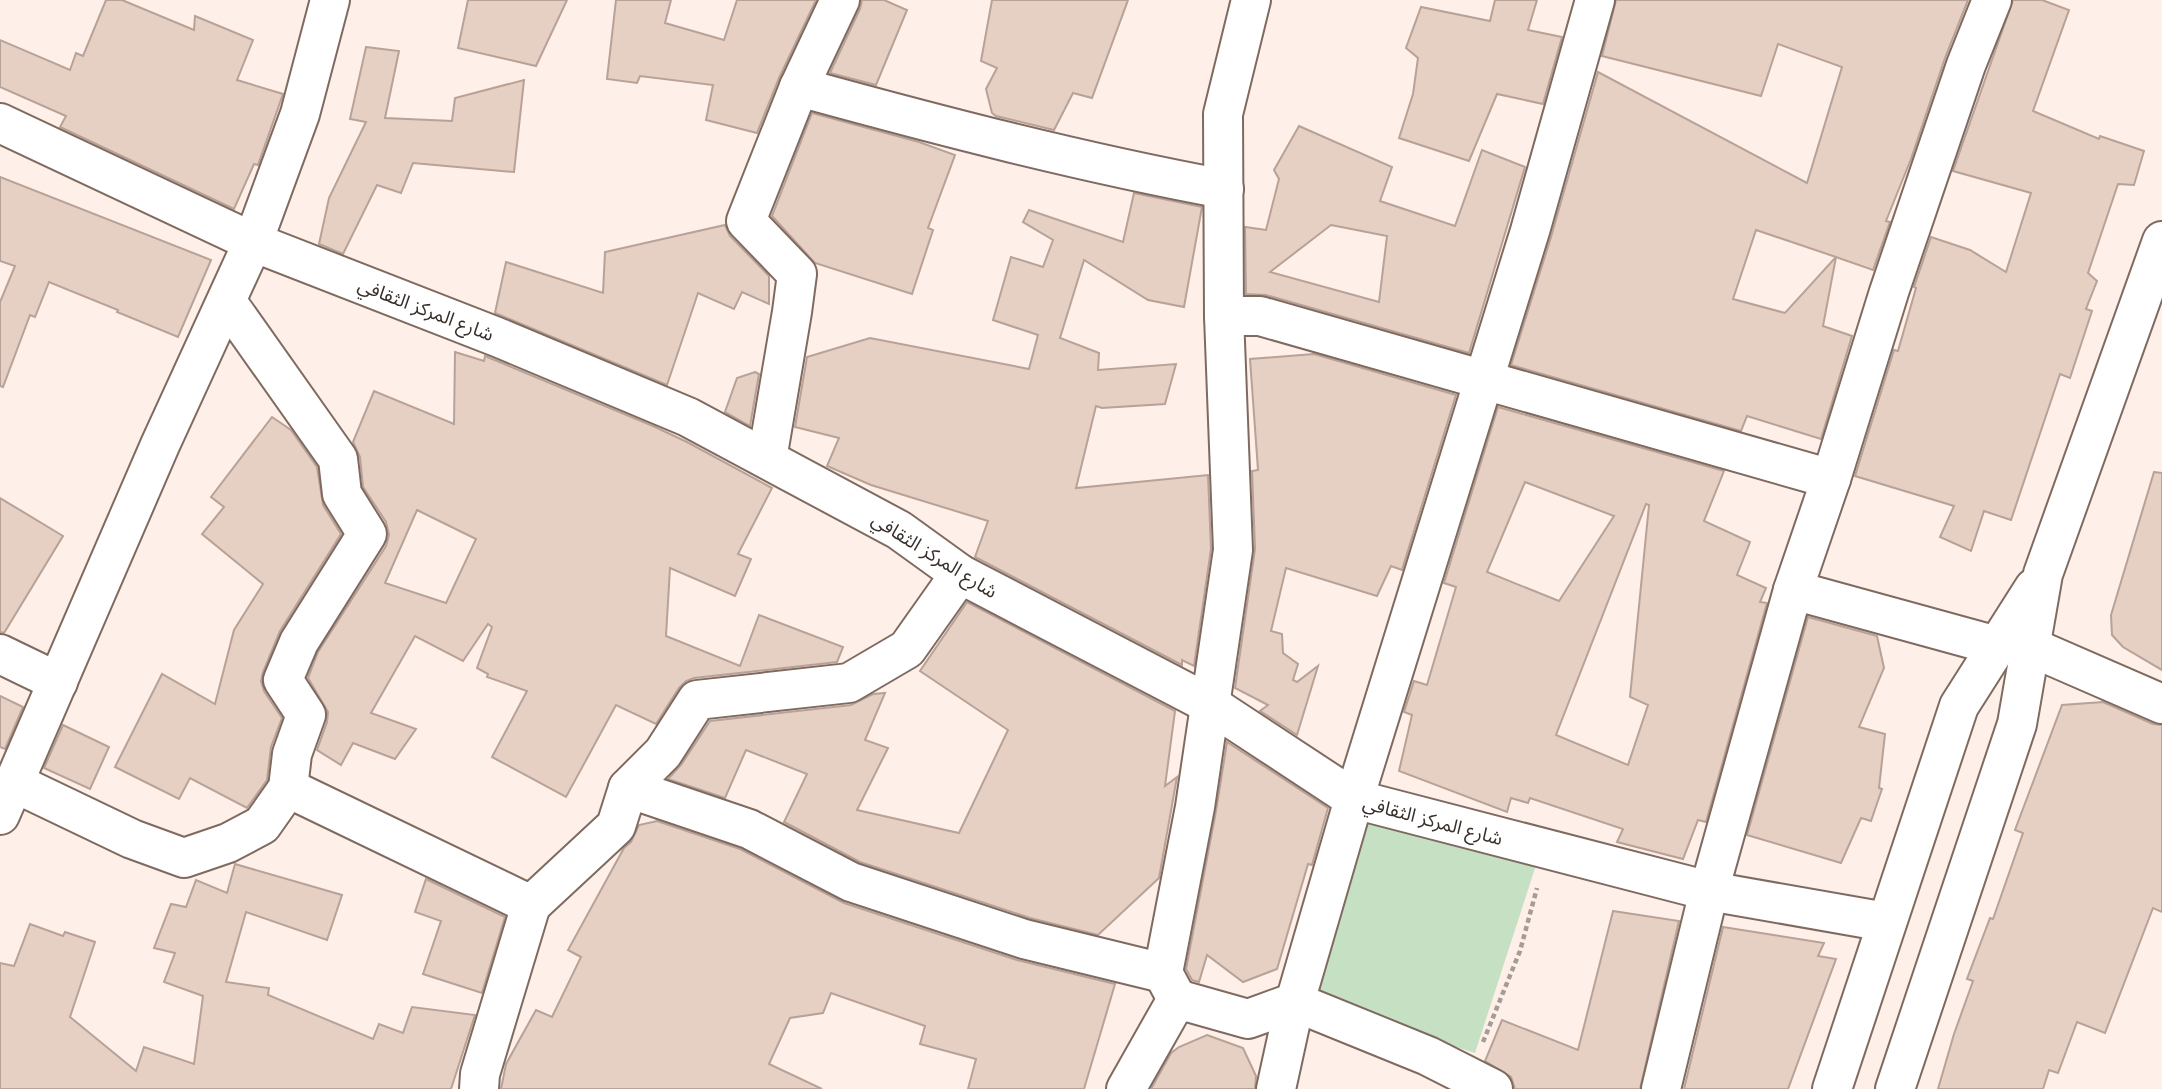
<svg xmlns="http://www.w3.org/2000/svg" width="2162" height="1089" font-family="'PT Sans','Noto Sans Arabic',sans-serif">
  <style>
    .green { fill: #c5e0c2 }
    .building { fill: #e6cfc3; stroke: #b8a196; stroke-width: 2; fill-rule: evenodd }
    .lines { fill: none; stroke-linecap: round; stroke-linejoin: round }
    .street-casing { stroke: #7f6a60; stroke-width: 42 }
    .secondary-casing { stroke: #7f6a60; stroke-width: 42 }
    .path { stroke: #a79b95; stroke-width: 4.5; stroke-dasharray: 5 3.5; stroke-linecap: butt }
    .street { stroke: #fff; stroke-width: 38 }
    .secondary { stroke: #fff; stroke-width: 38 }
    .labels { text-anchor: middle; dominant-baseline: central; stroke-width: 5; stroke-linejoin: round; paint-order: stroke }
    .street-label { font-size: 19px; fill: #382f2b; stroke: #fff }
  </style>
  <rect width="100%" height="100%" fill="#feefe8"/>
  <path class="green" d="M1366,804l172,55 -63,194 -172,-56z"/>
  <g class="building">
    <path d="M106,0h16l72,30 1,-14 58,24 -16,40 46,14 -25,71 -4,-1 -20,45 -174,-82 6,-11 -66,-29v-47l70,30 6,-17 7,3z"/>
    <path d="M468,0h99l-31,66 -78,-18z"/>
    <path d="M616,0h55l-6,23 59,17 13,-40h79l-37,78 -22,55 -51,-13 7,-35 -73,-9 -3,7 -30,-4z"/>
    <path d="M862,0h22l23,10 -31,75 -46,-12 30,-64z"/>
    <path d="M992,0h136l-36,98 -19,-5 -19,37 -58,-14 -4,-3 -6,-24 11,-21 -16,-7z"/>
    <path d="M1495,0h42l-9,30 34,7 -19,67 -46,-10 -28,67 -70,-23 14,-44 5,-36 -12,-10 15,-41 69,14z"/>
    <path d="M1616,0h352l-23,58 -34,101 -25,62 4,1 -17,48 -37,-13 -13,69 29,10 -31,103 -74,-23 -6,15 -230,-66 40,-128 47,-165 209,111 35,-116 -64,-23 -17,52 -159,-40zM1756,230l80,27 -51,56 -52,-14z"/>
    <path d="M2013,0h29l27,10 -36,101 66,28 1,-3 44,15 -10,34 -16,-1 -30,89 9,8 -11,28 6,2 -22,67 -10,-4 -49,146 -27,-9 -13,40 -31,-14 14,-31 -99,-30 39,-126 4,1 18,-63 -2,-1 17,-50 39,13 36,22 25,-79 -78,-22z"/>
    <path d="M366,47l33,4 -14,67 67,3 3,-23 69,-18 -10,92 -101,-9 -12,30 -24,-8 -34,69 -24,-10 10,-46 37,-76 -16,-3z"/>
    <path d="M812,113l107,29 36,13 -27,73 5,2 -21,64 -97,-31 -43,-47z"/>
    <path d="M1299,126l93,41 -12,34 75,25 27,-76 43,17 -56,186 -203,-58 -20,-1 -1,-67 21,3 13,-51 -5,-9zM1331,225l56,11 -8,66 -109,-30z"/>
    <path d="M0,177l211,83 -33,77 -61,-25 1,-2 -69,-28 -14,35 -5,-2 -27,72 -3,-1v-84l15,-36 -15,-5z"/>
    <path d="M1134,193l68,14 -18,100 -36,-7 -64,-40 -24,78 39,15 -1,17 78,-6 -11,40 -63,4 -6,-2 -20,82 132,-13 3,74 -17,117 -12,-6v5l-207,-108 13,-36 -117,-36 -44,-19 12,-28 -44,-11 12,-70 63,-19 159,31 9,-34 -45,-15 18,-63 32,10 10,-27 -30,-18 6,-12 94,32z"/>
    <path d="M725,225l5,11 39,40v28l-27,-12 -8,17 -36,-16 -31,92 -172,-72 11,-51 97,31 2,-41z"/>
    <path d="M455,352l29,9 1,-5 168,70 34,16 85,46 -34,66 13,5 -16,37 -65,-28 -4,68 74,30 19,-51 84,32 -6,15 -143,16 -8,3 -7,7 -23,36 -40,-19 -50,92 -74,-40 35,-66 -40,-14 1,-3 -11,-6 15,-41 -4,-3 -25,37 -48,-25 -44,77 45,16 -21,30 -42,-16 -12,22 -24,-15 10,-28 1,-10 -20,-34 10,-26 68,-106 3,-11 -3,-13 -23,-35 -3,-30 -7,-15 21,-51 80,33zM417,510l59,29 -30,64 -61,-20z"/>
    <path d="M1314,354l142,41 -54,175 -11,-4 -14,30 -91,-28 -15,63 11,3 1,19 15,11 -5,16 4,2 21,-16 -21,69 -37,-24 8,-6 -33,-17 20,-139 -3,-78 6,-1 -8,-111z"/>
    <path d="M755,372l4,2 -9,52 -25,-14 12,-34z"/>
    <path d="M1498,407l226,64 -20,50 46,21 -13,33 29,13 -6,14 7,1 -61,219 -8,-2 -15,39 -66,-17 6,-13 -93,-31 -2,5 -17,-5 -4,14 -108,-41 13,-56 -8,-3 10,-31 13,4 29,-98 -12,-4zM1525,482l89,34 -55,85 -72,-29zM1646,504l3,1 -19,192 18,8 -20,60 -72,-30z"/>
    <path d="M272,417l19,13 26,37 6,38 18,29 -61,97 -17,41 -2,9 3,10 18,27 -11,29 -4,33 -20,28 -57,-30 -11,21 -64,-32 47,-93 53,30 19,-74 29,-46 -61,-50 22,-27 -13,-10z"/>
    <path d="M2154,472l8,1v197l-39,-23 -11,-12 -1,-20z"/>
    <path d="M0,498l63,38 -59,97 -4,-1z"/>
    <path d="M967,602l208,109 -10,75 12,-9 -18,101 -61,57 -68,-17 -170,-56 -76,-40 23,-48 -61,-24 -21,48 -57,-19 13,-14 29,-44 141,-16 22,-11 12,-1 -20,47 23,8 -31,62 102,23 49,-103 -88,-59z"/>
    <path d="M1808,617l69,19 7,32 -25,59 26,7 -6,54 3,1 -11,32 -10,-3 -20,45 -94,-28z"/>
    <path d="M0,696l23,11 -18,42 -5,-2z"/>
    <path d="M2103,702l50,22 9,1v187l-9,-4 -48,125 -28,-11 -19,51 -9,-3 -6,19h-105l16,-55 19,-53 -6,-2 23,-61 3,1 30,-86 -8,-3 47,-125z"/>
    <path d="M63,725l46,22 -19,42 -46,-21z"/>
    <path d="M1227,742l101,66 -16,57 -4,-1 -31,105 -34,13 -36,-27 -8,27 -7,-2 -6,-11 30,-158z"/>
    <path d="M657,821l83,28 104,54 173,57 98,24 -31,105h-116l8,-30 -56,-15 5,-18 -94,-33 -8,20 -33,5 -21,46 53,25h-321l5,-25 30,-54 16,7 29,-60 -13,-7 56,-102 7,-6 8,-17z"/>
    <path d="M235,864l107,31 -15,45 -81,-28 -20,70 43,6 -1,7 105,44 6,-15 24,9 9,-26 63,8 -24,74h-451v-126l14,3 16,-42 33,12 2,-4 30,10 -25,75 66,54 8,-24 50,17 9,-68 -39,-14 11,-29 -21,-5 17,-44 15,3 10,-27 31,13z"/>
    <path d="M426,879l79,38 -23,76 -59,-19 18,-53 -26,-9z"/>
    <path d="M1613,911l66,10 -39,168h-125l-4,-12 -26,-16 17,-41 76,30z"/>
    <path d="M1723,927l101,16 -6,13 18,3 -48,130h-104z"/>
    <path d="M1207,1035l36,13 13,28 -1,13h-104l20,-36 8,-6z"/>
  </g>
  <g class="lines">
    <g class="street-casing">
      <g id="street">
        <path d="M799,87l41,-87"/>
        <path d="M0,123l253,119 244,95 191,80 211,113 61,44 251,131 143,94 355,92 177,31"/>
        <path d="M1224,316h36l571,163"/>
        <path d="M767,459l25,-147 5,-38 -51,-53 53,-134c142,39 280,75 425,102"/>
        <path d="M1793,590l204,56"/>
        <path d="M2031,647l131,57"/>
        <path d="M0,654l58,28"/>
        <path d="M15,783l117,56 52,19 44,-15 34,-18 26,-37 4,-34 14,-39 -23,-35 16,-38 68,-108 -25,-40 -4,-35 -111,-157"/>
        <path d="M288,788l243,117 85,-79 12,-38 121,41 102,53 173,57 139,34"/>
        <path d="M628,788l35,-35 34,-53 152,-17 58,-34 53,-75"/>
        <path d="M1177,999l-14,-26 32,-166 38,-257 -9,-234 -1,-202 28,-114"/>
        <path d="M479,1089l1,-15 51,-169"/>
        <path d="M1126,1089l51,-90 71,20 47,-17 133,54 65,33"/>
        <path d="M1276,1089l19,-87 59,-203 176,-568 65,-231"/>
        <path d="M1661,1089l48,-198 84,-301 38,-111 58,-187 77,-227 26,-65"/>
      </g>
    </g>
    <g class="secondary-casing">
      <g id="secondary">
        <path d="M0,815l160,-370 93,-203 47,-128 30,-114"/>
        <path d="M1832,1089l127,-383 75,-118"/>
        <path d="M1895,1089l122,-365 26,-150 119,-333"/>
      </g>
    </g>
    <path class="path" d="M1483,1042l37,-91 17,-63"/>
    <use href="#street" class="street"/>
    <use href="#secondary" class="secondary"/>
  </g>
  <g class="labels">
    <g class="street-label">
      <text transform="translate(426 309) rotate(21)">شارع المركز الثقافي</text>
      <text transform="translate(935 555) rotate(32)">شارع المركز الثقافي</text>
      <text transform="translate(1433 820) rotate(15)">شارع المركز الثقافي</text>
    </g>
  </g>
</svg>
